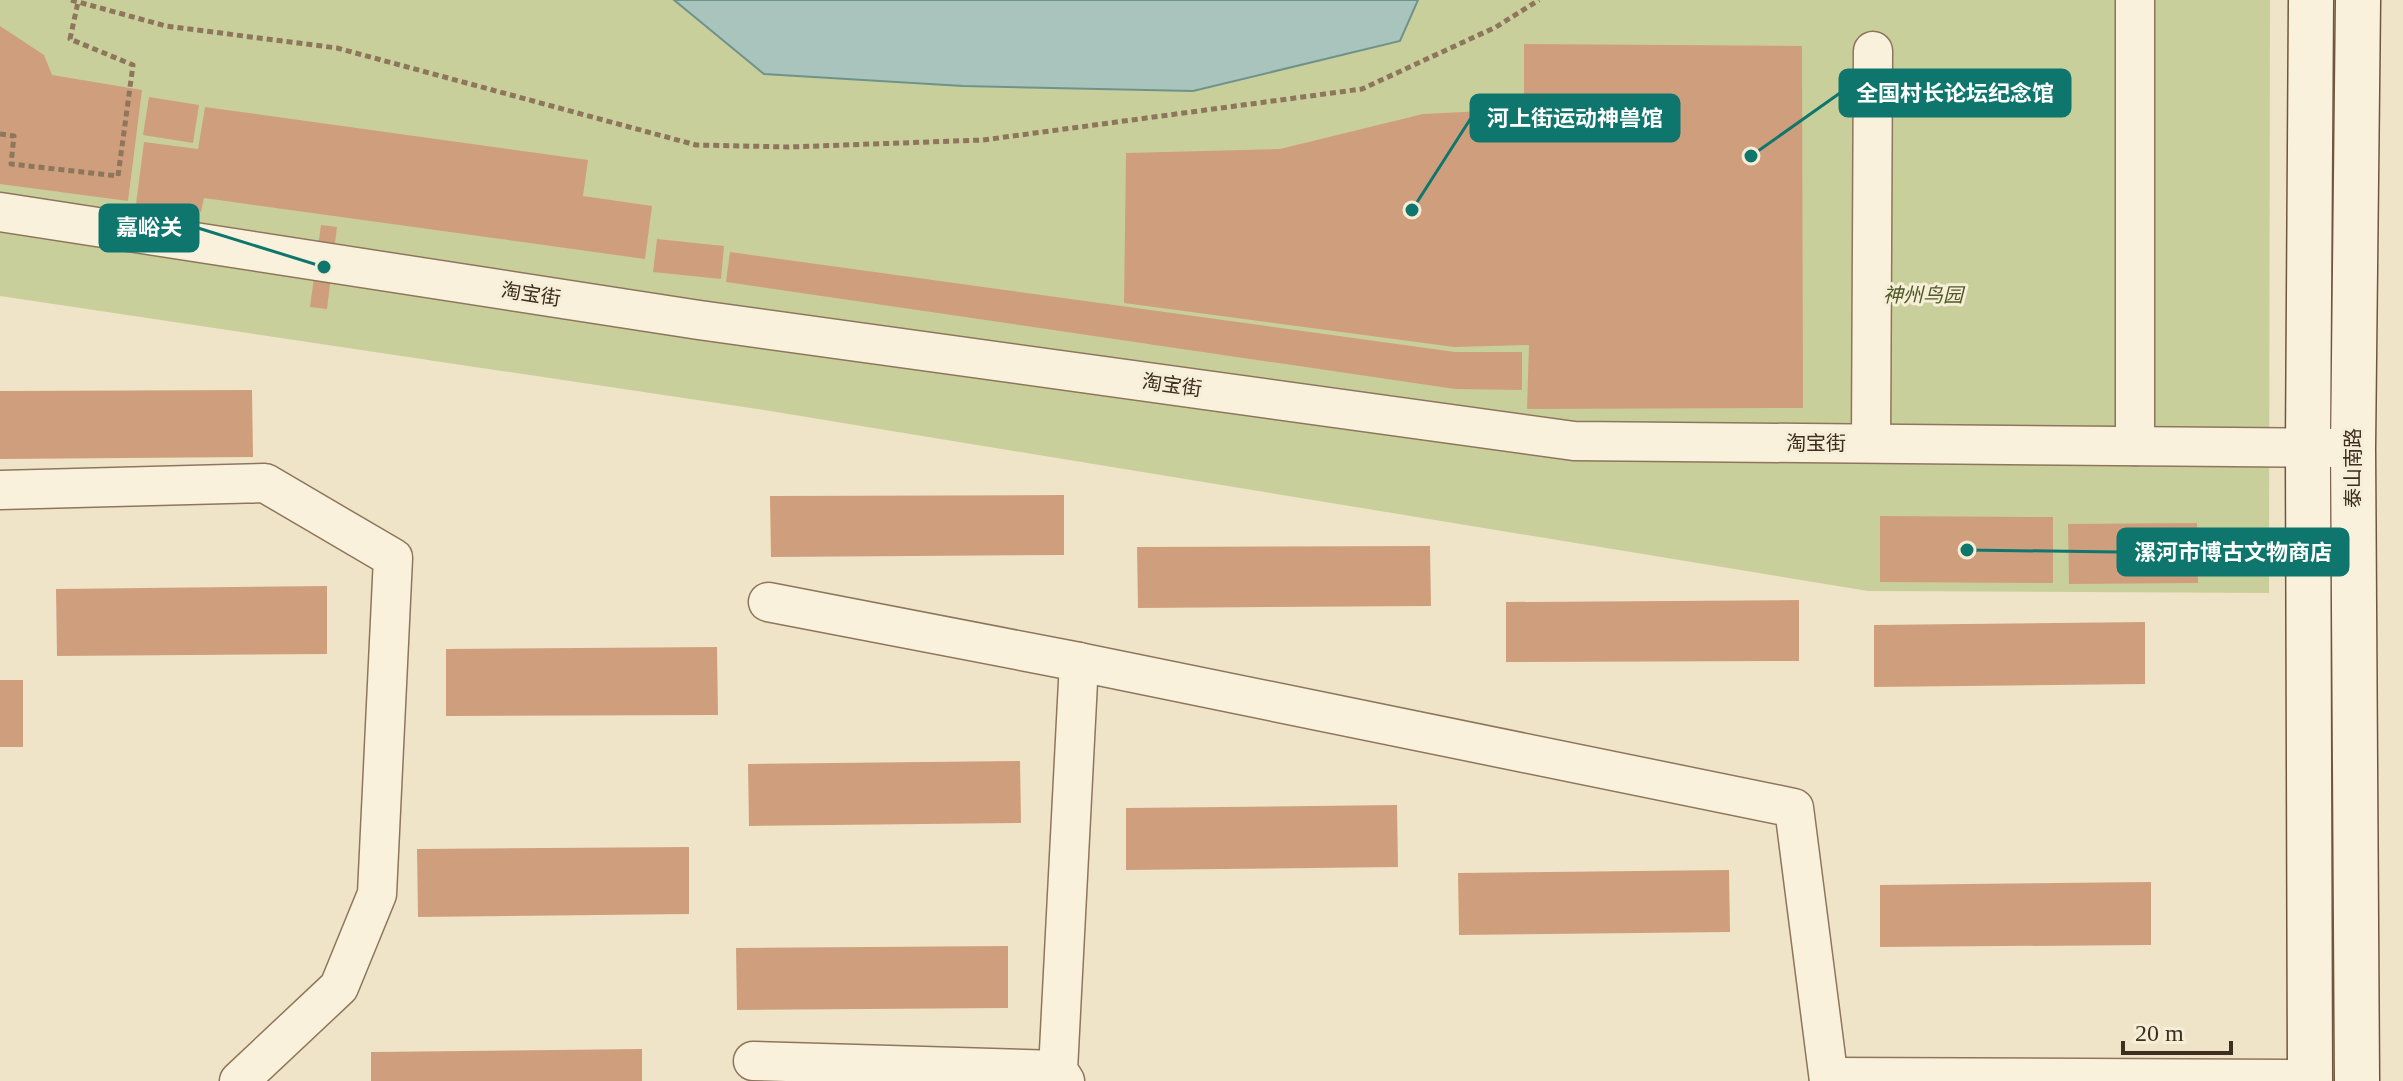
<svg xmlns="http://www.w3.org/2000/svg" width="2403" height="1081" font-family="'Times New Roman','Noto Sans SC',serif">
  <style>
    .green { fill: #c9cf9b }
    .water { fill: #a9c4bc; stroke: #6f938a; stroke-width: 2 }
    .building { fill: #cf9f7d }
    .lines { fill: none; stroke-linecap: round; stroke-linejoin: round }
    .minor-casing { stroke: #8d765c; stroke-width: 41 }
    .secondary-casing { stroke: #6f573f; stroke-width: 47 }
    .path { stroke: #8d765c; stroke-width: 5; stroke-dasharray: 6 4; stroke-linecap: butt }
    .minor { stroke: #faf1dc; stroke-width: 38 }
    .secondary { stroke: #faf1dc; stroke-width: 44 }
    .labels { text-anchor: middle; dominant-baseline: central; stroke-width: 6; stroke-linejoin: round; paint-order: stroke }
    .street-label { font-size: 20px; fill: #3d2e20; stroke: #f7eed8 }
    .park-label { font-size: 20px; font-style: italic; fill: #4d5a26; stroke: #f7eed8 }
    .leader { fill: none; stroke: #0f766e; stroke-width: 3 }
    .callout-dot { fill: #0f766e; stroke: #f7eed8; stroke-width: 3 }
    .callout { fill: #0f766e; stroke: #0f766e; stroke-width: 3 }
    .callout-label { font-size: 22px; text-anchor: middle; font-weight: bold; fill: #fff }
  </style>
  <rect width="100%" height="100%" fill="#f0e4c8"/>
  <path class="green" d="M0,0h2270l-1,593 -401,-2 -1098,-180 -770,-115z"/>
  <path class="water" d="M674,0h744l-18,41 -207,50 -230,-5 -199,-12z"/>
  <g class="building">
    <path d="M0,26l44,29 8,20 90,15 -14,111 -128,-17z"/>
    <path d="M1524,44l278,2 1,362 -276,1 2,-64 -75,2 -330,-44 2,-150 154,-4 143,-35 101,-5z"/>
    <path d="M149,97l50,8 -6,38 -50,-8z"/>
    <path d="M205,107l383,53 -5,36 69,10 -7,53 -441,-61 -3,14 -65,-8 8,-62 54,7z"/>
    <path d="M321,225l16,2 -10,82 -17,-2z"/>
    <path d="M657,239l67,7 -3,33 -68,-7z"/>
    <path d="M730,252l725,100h67v38l-67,-1 -729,-107z"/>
    <path d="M252,390l1,67 -253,2v-68z"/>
    <path d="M1064,495v60l-293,2 -1,-61z"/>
    <path d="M1880,516l173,1v66l-173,-1z"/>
    <path d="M2197,523l1,60 -129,1 -1,-60z"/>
    <path d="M1430,546l1,60 -293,2 -1,-61z"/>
    <path d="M327,586v68l-270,2 -1,-67z"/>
    <path d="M1799,600v61l-293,1v-60z"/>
    <path d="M2145,622v62l-271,3v-62z"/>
    <path d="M717,647l1,68 -272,1v-67z"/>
    <rect x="0" y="680" width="23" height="67"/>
    <path d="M1020,761l1,62 -272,3 -1,-62z"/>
    <path d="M1397,805l1,62 -272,3v-62z"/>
    <path d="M689,847v67l-271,3 -1,-68z"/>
    <path d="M1729,870l1,62 -271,3 -1,-62z"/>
    <path d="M2151,882v63l-271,2v-62z"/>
    <path d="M1008,946v62l-271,2 -1,-62z"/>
    <path d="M642,1049v32h-271v-29z"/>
  </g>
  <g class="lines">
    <g class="minor-casing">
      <g id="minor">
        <path d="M2135,0v446"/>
        <path d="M0,212l699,108 875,121 763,7"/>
        <path d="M1871,443l2,-392"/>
        <path d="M0,490l265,-7 128,75 -16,336 -38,93 -100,94"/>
        <path d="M768,602l311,60"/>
        <path d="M753,1061l305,9"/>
        <path d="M1829,1077l481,2"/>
        <path d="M1065,1081l-7,-11 21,-408 715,146 35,273"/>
      </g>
    </g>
    <g class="secondary-casing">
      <g id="secondary">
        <path d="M2310,1081l-2,-634 3,-447"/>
        <path d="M2357,1081l-4,-633 5,-448"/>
      </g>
    </g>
    <g class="path">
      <path d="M71,0l95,26 171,22 359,97 93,2 194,-7 379,-51 134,-62 43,-27"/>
      <path d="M0,134l14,2 -3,28 107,12 15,-111 -63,-26 8,-37"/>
    </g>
    <use href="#minor" class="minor"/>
    <use href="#secondary" class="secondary"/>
  </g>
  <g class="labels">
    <g class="street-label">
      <text transform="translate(531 294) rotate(9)">淘宝街</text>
      <text transform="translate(1172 385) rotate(8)">淘宝街</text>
      <text x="1816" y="443">淘宝街</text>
      <text transform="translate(2353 468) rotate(-90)">泰山南路</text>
    </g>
    <g class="park-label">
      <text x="1923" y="295">神州鸟园</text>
    </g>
  </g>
  <path class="leader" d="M1751 156L1840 93M1412 210L1471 118M324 267L198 228M1967 550L2118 552"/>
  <g class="callout-dot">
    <circle cx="1751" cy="156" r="8"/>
    <circle cx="1412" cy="210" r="8"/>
    <circle cx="324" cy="267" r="8"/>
    <circle cx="1967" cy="550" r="8"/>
  </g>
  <g class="callout">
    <rect x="1840" y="70" width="230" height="46" rx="8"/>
    <rect x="1471" y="95" width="208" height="46" rx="8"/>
    <rect x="100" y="205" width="98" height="46" rx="8"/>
    <rect x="2118" y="529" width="230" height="46" rx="8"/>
  </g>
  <g class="callout-label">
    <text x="1955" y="101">全国村长论坛纪念馆</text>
    <text x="1575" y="126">河上街运动神兽馆</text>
    <text x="149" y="235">嘉峪关</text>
    <text x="2233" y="560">漯河市博古文物商店</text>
  </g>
  <path d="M2123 1041v12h108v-12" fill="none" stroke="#3d2e20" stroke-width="4"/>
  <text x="2135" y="1041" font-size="24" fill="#3d2e20" stroke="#f7eed8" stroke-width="6" paint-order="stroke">20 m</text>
</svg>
